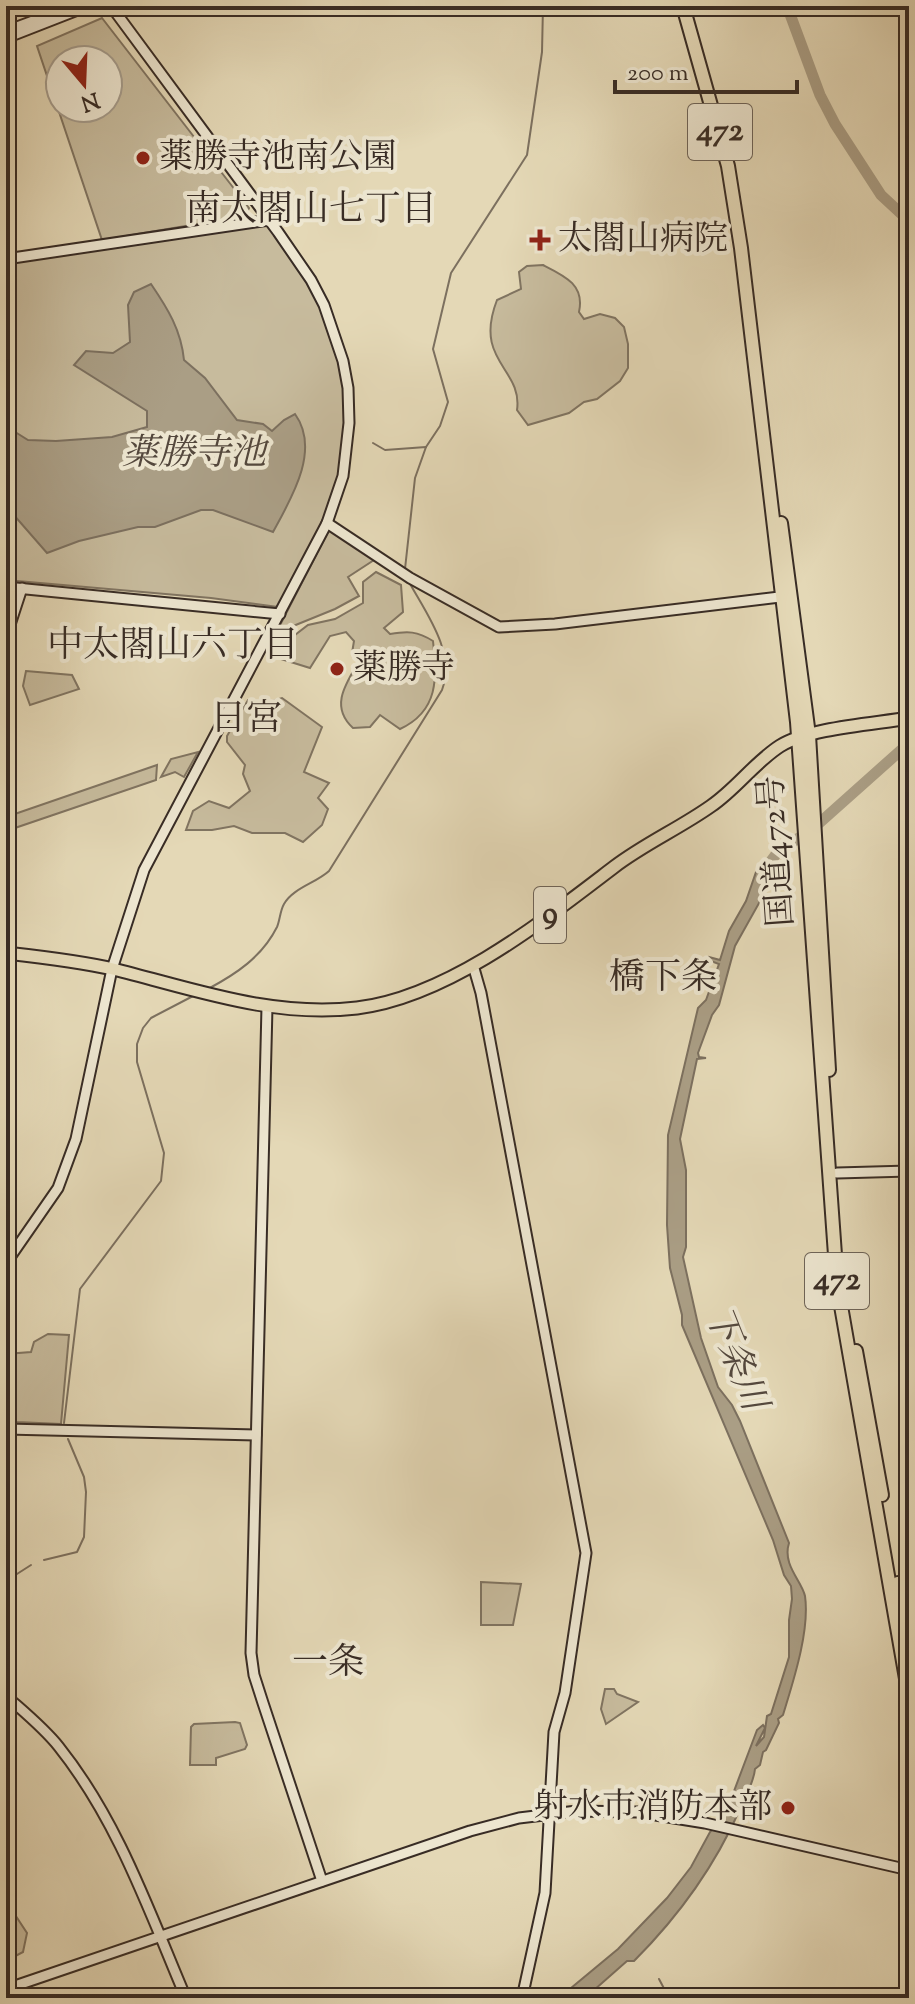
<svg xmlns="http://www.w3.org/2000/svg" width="915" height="2004" font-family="'Sorts Mill Goudy','Noto Serif JP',serif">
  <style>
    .green { fill: #c7bb9d; stroke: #807461; stroke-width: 2; fill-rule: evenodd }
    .water { fill: #aa9e85; stroke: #7c705f; stroke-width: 2 }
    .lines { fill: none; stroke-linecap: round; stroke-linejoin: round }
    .stream { stroke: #7c705f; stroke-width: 2 }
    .river { stroke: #aa9e85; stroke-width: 11 }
    .secondary-casing { stroke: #382c25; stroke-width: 13 }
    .primary-casing { stroke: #382c25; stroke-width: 15 }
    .highway-casing { stroke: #382c25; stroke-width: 16 }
    .secondary { stroke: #ede6d0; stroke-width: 9 }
    .primary { stroke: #e4d8b6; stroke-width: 11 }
    .highway { stroke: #e4d8b6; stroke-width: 12 }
    .poi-dot { fill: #8f2418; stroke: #ede6d0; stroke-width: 3 }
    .labels { text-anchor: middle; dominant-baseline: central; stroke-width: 8; stroke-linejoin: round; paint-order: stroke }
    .shield { fill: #ede6d0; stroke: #6e6458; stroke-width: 2 }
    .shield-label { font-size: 32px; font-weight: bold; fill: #382c25 }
    .poi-label { font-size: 34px; fill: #382c25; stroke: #ede6d0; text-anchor: start }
    .street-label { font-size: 34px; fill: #382c25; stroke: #ede6d0 }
    .neighbourhood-label { font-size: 36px; fill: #382c25; stroke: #ede6d0 }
    .water-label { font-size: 36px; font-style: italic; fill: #54483d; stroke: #ede6d0 }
  </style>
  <rect width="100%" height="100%" fill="#e4d8b6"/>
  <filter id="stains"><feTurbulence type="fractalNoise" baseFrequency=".0025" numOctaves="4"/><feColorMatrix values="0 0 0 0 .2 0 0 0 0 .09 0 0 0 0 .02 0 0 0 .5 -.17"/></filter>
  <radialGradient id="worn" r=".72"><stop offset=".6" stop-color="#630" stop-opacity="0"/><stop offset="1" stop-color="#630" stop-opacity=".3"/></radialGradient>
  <g class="green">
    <path d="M102,18l147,190 -4,8 -143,24 -65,-194zM60,60h48v48h-48z"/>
    <path d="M269,220c13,20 31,39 41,60 38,80 48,152 17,236 -12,31 -33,62 -49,91l-67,-9 -205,-18v-321z"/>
    <path d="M543,265c22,11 42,20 36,47l5,7 16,-5 15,4 9,9 4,17v24l-8,13 -23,18 -13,3 -15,11 -41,12 -11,-15c6,-42 -44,-48 -20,-110l24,-11 -2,-17 8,-6z"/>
    <path d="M329,530l45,30 -26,17 11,19 -24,13 -59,24z"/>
    <path d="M376,572l25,13 2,27 -19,16 6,6c18,-3 27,-3 43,7 4,37 6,70 -33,88l-20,-14 -10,12 -17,1c-23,-21 -8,-43 5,-65l-6,-10 2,-12 -8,-9 -16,4 -20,32 -29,-9 1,-14 26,-20 27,-6 28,-16v-21z"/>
    <path d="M26,671l46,4 7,14 -49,16 -7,-19z"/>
    <path d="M282,698l40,29 -18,45 25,11 -11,15 10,11 -6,16 -19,17 -18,-9h-33l-18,-7 -22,4h-26l7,-19 16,-10 20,7 21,-17 -7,-17 2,-9 -18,-23v-6l21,-36 17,3z"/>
    <path d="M198,752l-14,25 -9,-5 -14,5 10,-18z"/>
    <path d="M157,765l-1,15 -150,51v-14z"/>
    <path d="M48,1334l21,1 -8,89 -44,-2 -6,-4 -5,-64 25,-2 3,-10z"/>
    <path d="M481,1582l40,2 -8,41h-32z"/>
    <path d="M605,1689h9l3,5 21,8 -32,22 -5,-15z"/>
    <path d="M235,1722l5,1 7,22 -2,4 -29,9v7h-26l1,-38 3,-3z"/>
    <path d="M6,1901l21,32 -4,19 -17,9z"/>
  </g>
  <g class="water">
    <path d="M151,284c17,25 30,46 33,76l21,18 32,42 26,4 9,7 12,-11 11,-6c26,36 -4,85 -22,118l-60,-22h-12l-46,17h-17l-59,14 -32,12 -34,-39 -7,-5v-70l6,-9 16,10 28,1 56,-4 35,-10v-16l-73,-46 12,-14 27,2 17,-11 -2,-37 6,-13z"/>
    <path d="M775,853l3,2 -13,17 1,6 -4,1 3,6 -2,11 -28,50 -16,59 -7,10 -14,38 1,4 7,1 -9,1 -17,80 6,31v77l-3,10 18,81 17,49 14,18 8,16 49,122c-7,22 13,38 16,53 5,35 -12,86 -22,119l-5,4 1,4 -13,27 -3,2 -3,13 -5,4c-1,13 -10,28 -15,40 -25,57 -63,109 -106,152h-7l-42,37h-26l59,-49 49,-51 24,-31 19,-35 15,-17 32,-85 6,-5 2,3 -9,18 8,-9 3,-21 4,-2 18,-57v-37l3,-21 -1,-13 -7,-11 -11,-35 -91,-215v-10l-12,-47 -3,-43 1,-90 30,-127 8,-8 13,-36 -11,-4 1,-3 11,3 9,-29 17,-30 10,-29z"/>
  </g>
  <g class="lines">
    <g class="stream">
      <path d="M373,443l12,7 41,-3 -11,31 -10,91"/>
      <path d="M426,447l14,-21 8,-24 -15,-53 18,-76 76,-118 15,-103 1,-46"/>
      <path d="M208,989c28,-15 54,-32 69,-62 3,-7 3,-16 7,-23 9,-16 32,-21 45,-33l113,-181c14,-38 -16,-77 -33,-108"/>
      <path d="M64,1423l16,-134 81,-108 3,-28 -27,-91v-18l6,-16 8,-10 44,-23"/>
      <path d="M44,1560l33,-8 7,-15 2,-45 -2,-15 -16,-38"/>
      <path d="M6,1581l25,-16"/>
      <path d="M659,1979l10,19"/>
    </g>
    <g class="river">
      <path d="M787,6l33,89 15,29 46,71 28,26"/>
      <path d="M768,865l9,-12 39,-27 93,-83"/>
    </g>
    <g class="secondary-casing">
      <g id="secondary">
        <path d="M6,31l46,-17"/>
        <path d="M6,38l82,-32"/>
        <path d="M6,259l263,-39"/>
        <path d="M327,523l83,55 89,49 56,-3 233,-28"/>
        <path d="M6,587l274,27"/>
        <path d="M6,637l16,-49"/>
        <path d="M473,965l8,28 105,560 -21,140 -11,39 -9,161 -23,105"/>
        <path d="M267,1007l-16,646 3,22 9,28 59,178"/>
        <path d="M837,1173l72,-2"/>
        <path d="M6,1263l52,-75 18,-49 36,-170 32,-99 183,-347 16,-47 6,-53 -1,-35 -5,-27 -19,-56 -13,-25 -33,-48 -167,-226"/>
        <path d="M6,1429l250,6"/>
        <path d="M6,1696c18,16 38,32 53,51 59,74 90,164 127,251"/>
        <path d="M6,1989l464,-158 49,-13 58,-7 60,1 68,11 204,47"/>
      </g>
    </g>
    <g class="primary-casing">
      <path id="primary" d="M6,953c36,4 72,8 107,16 81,20 159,49 244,39 91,-11 186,-87 257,-141 30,-23 66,-39 97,-61 25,-17 44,-44 69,-60 29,-18 94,-22 129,-28"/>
    </g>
    <g class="highway-casing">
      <g id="highway">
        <path d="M683,6l45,160 13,82 56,474 40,561 72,413"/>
        <path d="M781,523l28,212 20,335"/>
        <path d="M856,1351l26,144"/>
        <path d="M898,1583l11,60"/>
      </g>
    </g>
    <use href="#secondary" class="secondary"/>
    <use href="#primary" class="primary"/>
    <use href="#highway" class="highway"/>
  </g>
  <g class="poi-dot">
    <circle cx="143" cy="158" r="8"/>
    <path d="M536 228h8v8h8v8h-8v8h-8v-8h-8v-8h8z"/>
    <circle cx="337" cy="669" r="8"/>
    <circle cx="788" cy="1808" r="8"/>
  </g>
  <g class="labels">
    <g class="shield">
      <rect x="688" y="104" width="64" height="56" rx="6"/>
      <rect x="534" y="887" width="32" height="56" rx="6"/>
      <rect x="805" y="1253" width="64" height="56" rx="6"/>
    </g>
    <g class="shield-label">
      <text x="720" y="132">472</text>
      <text x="550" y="915">9</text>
      <text x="837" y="1281">472</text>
    </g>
    <g class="poi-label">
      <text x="159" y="158">薬勝寺池南公園</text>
      <text x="558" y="240">太閤山病院</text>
      <text x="353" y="669">薬勝寺</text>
      <text x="772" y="1808" text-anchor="end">射水市消防本部</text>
    </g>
    <g class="street-label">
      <text transform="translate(778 851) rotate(-94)">国道472号</text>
    </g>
    <g class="neighbourhood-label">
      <text x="311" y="211">南太閤山七丁目</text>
      <text x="173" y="647">中太閤山六丁目</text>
      <text x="246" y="720">日宮</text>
      <text x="663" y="979">橋下条</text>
      <text x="328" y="1664">一条</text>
    </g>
    <g class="water-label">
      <text x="194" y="455">薬勝寺池</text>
      <text transform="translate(734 1359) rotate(68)">下条川</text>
    </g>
  </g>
  <rect width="915" height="2004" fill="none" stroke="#e4d8b6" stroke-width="32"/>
  <rect x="8" y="8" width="899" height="1988" fill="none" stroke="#382c25" stroke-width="4"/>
  <rect x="16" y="16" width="883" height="1972" fill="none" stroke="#382c25" stroke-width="2"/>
  <g transform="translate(84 84) rotate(161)"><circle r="38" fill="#ede6d0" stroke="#a59c8c" stroke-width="2"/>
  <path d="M0-6L14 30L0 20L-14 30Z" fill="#8f2418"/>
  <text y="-12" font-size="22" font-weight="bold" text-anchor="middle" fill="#382c25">N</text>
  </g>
  <path d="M615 80v12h182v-12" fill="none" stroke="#382c25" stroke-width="4"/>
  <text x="627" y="80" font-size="24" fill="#382c25" stroke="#ede6d0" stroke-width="6" paint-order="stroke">200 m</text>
  <rect width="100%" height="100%" filter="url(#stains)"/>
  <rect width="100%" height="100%" fill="url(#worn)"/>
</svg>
